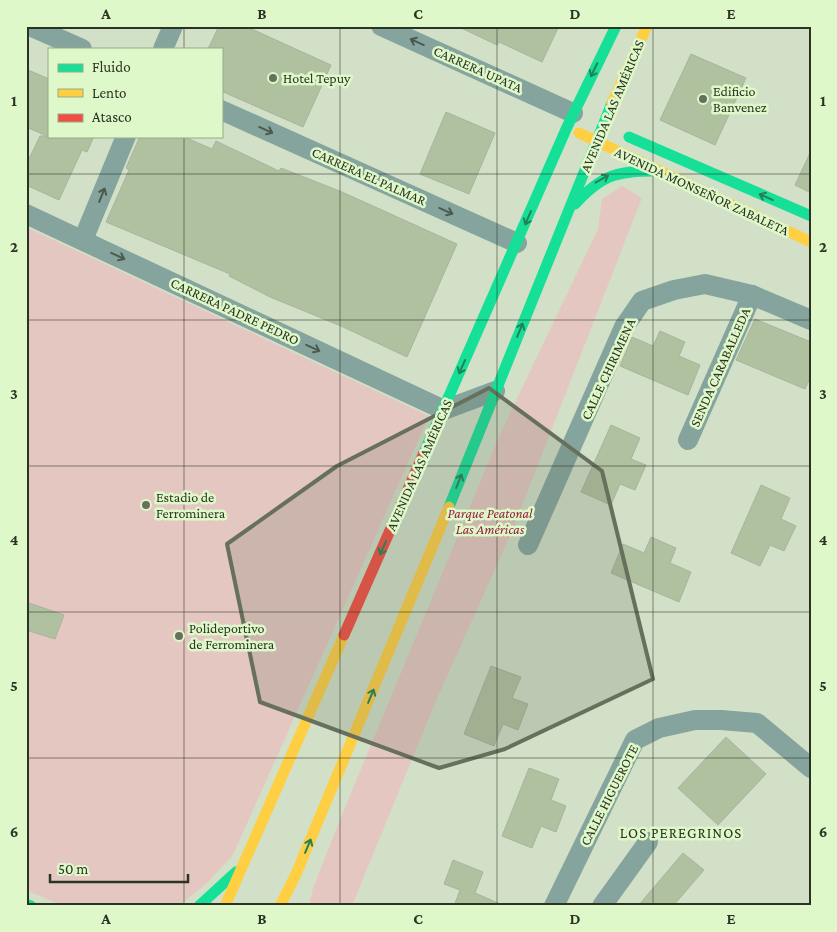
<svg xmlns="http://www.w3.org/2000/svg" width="837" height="932" font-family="'Crimson Pro',serif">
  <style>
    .green { fill: #e5c7c1 }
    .building { fill: #b0c19f; stroke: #a9b3a0 }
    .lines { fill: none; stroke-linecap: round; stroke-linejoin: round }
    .street { stroke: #85a49d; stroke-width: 20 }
    .fast { stroke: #16e098; stroke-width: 11 }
    .slow { stroke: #ffcf43; stroke-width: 11 }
    .jam { stroke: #f24e42; stroke-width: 11 }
    .oneway { stroke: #4a5b4d }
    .oneway2 { stroke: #228157 }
    .marked { fill: #66705c; fill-opacity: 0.2; stroke: #66705c; stroke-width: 4; stroke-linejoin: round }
    .grid { fill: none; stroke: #2b3422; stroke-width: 1; stroke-opacity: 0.55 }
    .poi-dot { fill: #66705c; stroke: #dff8ca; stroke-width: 2 }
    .labels { text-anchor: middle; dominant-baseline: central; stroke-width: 5; stroke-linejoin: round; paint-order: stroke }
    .street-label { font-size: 14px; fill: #2b3422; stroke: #dff8ca }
    .poi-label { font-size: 14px; fill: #2b3422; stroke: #dff8ca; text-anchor: start }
    .park-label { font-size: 14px; font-style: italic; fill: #931e3d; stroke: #dff8ca }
    .neighbourhood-label { font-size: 15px; letter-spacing: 1px; fill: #2b3422; stroke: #dff8ca }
    .neatline { fill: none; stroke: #2b3422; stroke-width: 2 }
    .grid-label { font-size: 16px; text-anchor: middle; font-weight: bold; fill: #2b3422 }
  </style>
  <rect width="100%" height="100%" fill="#d3e0c8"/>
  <g class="green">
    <path d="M622,186l20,12 -130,333 -77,172 -83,203h-43l4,-18 28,-71 160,-385 97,-203 4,-30z"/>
    <path d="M26,227l403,189 -196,439 -26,28 -28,23h-116l-37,-16z"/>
  </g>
  <g class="building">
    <path d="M219,26h26l86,39 -28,62 -82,-36v-42h-13z"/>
    <path d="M457,26h102l-17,36 -43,-20 -2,3z"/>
    <path d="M691,54l55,24 -31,67 -55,-25z"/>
    <path d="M26,69l23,10v57h45l-7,16 -5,-2 -23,50 -33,-15v-20l14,-29h7l-21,-9z"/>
    <path d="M446,112l49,21 -26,61 -49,-20z"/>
    <path d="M140,136h42l30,13 4,-8 63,30 2,-3 61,24 115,52 -50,113 -66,-31 -71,-29 -41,-21 1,-2 -124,-52 23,-52 -3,-2z"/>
    <path d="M811,151v42l-16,-8z"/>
    <path d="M755,319l56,23v34l-6,13 -69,-29z"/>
    <path d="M660,331l25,11 -6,14 21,9 -12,30 -68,-29 12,-29 21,9z"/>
    <path d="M611,425l29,13 -9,21 15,6 -11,25 -15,-6 -9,21 -30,-13z"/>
    <path d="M761,485l29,13 -9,21 15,7 -12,25 -14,-6 -10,21 -29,-13z"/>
    <path d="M651,537l25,11 -6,15 21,9 -12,30 -68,-29 12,-29 21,9z"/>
    <path d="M26,602l38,13 -9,24 -29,-9z"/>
    <path d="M491,666l30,11 -9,21 16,6 -10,26 -15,-6 -9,22 -30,-12z"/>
    <path d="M726,737l40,37 -48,51 -40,-37z"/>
    <path d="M529,768l30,11 -8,21 15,6 -10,26 -15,-6 -9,22 -30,-12z"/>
    <path d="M683,853l21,17 -31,36h-35z"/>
    <path d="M453,860l30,12 -8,21 30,13h-51l6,-16 -16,-6z"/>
  </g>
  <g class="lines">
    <g class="street">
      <path d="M30,26l52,23"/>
      <path d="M381,26l192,87"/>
      <path d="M163,49l10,-23"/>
      <path d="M221,110l296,133"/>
      <path d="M26,214l418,196 51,-19"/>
      <path d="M83,240l43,-104"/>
      <path d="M688,440l64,-145"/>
      <path d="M528,545l96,-218 18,-26 32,-11 31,-6 47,11 59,25"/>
      <path d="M554,906l81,-166 24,-12 36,-8h26l36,3 54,45"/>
      <path d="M602,906l46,-64"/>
    </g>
    <g class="fast">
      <path d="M629,137l182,79"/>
      <path d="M575,204c26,-28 40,-33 78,-33"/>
      <path d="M424,453l143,-326 49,-101"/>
      <path d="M449,507l163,-404"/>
      <path d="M26,904l5,2"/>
      <path d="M199,906l37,-34"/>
    </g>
    <g class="slow">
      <path d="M612,103l35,-77"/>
      <path d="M579,133l232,109"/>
      <path d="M225,906l119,-271"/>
      <path d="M280,906l16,-32 153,-367"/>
    </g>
    <path class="jam" d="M344,635l80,-182"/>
  </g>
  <defs><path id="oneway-shaft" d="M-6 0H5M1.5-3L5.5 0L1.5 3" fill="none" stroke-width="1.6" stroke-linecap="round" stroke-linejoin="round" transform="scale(1.25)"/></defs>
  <g class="oneway">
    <use href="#oneway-shaft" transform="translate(417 42) rotate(-156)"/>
    <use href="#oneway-shaft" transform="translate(266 130) rotate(24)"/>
    <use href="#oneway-shaft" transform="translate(102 195) rotate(-68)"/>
    <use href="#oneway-shaft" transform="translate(446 211) rotate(24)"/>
    <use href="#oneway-shaft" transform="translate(118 256) rotate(25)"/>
    <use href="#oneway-shaft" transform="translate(313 348) rotate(25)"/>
  </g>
  <g class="oneway2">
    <use href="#oneway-shaft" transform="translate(594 70) rotate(116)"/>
    <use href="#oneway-shaft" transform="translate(602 179) rotate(-29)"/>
    <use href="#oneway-shaft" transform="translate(766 197) rotate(-156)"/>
    <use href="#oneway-shaft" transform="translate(528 218) rotate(113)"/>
    <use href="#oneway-shaft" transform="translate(520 330) rotate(-68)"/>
    <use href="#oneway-shaft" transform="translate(462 367) rotate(114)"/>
    <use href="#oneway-shaft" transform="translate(459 481) rotate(-68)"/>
    <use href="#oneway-shaft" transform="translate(383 548) rotate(114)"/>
    <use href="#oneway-shaft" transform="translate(371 696) rotate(-67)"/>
    <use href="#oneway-shaft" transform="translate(308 846) rotate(-67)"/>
  </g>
  <path class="marked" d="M489,388l113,83 51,208 -148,70 -66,19 -179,-66 -33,-158 110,-78z"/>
  <path class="grid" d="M184,26v23M340,26v880M497,26v880M653,26v880M184,136v770M26,174h785M26,320h785M26,466h785M26,612h785M26,758h785"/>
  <g class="poi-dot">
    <circle cx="273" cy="78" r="5"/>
    <circle cx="703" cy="99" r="5"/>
    <circle cx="146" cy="505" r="5"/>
    <circle cx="179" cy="636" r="5"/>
  </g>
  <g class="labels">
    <g class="street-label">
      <text transform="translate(478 69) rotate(24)">CARRERA UPATA</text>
      <text transform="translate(612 106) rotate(-67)">AVENIDA LAS AMÉRICAS</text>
      <text transform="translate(369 176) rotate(24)">CARRERA EL PALMAR</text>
      <text transform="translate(702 191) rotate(25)">AVENIDA MONSEÑOR ZABALETA</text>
      <text transform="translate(235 311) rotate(25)">CARRERA PADRE PEDRO</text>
      <text transform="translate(720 367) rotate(-66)">SENDA CARABALLEDA</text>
      <text transform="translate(608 369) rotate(-65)">CALLE CHIRIMENA</text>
      <text transform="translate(419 465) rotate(-66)">AVENIDA LAS AMÉRICAS</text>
      <text transform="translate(609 795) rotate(-63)">CALLE HIGUEROTE</text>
    </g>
    <g class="poi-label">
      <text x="283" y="78">Hotel Tepuy</text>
      <text x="713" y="91">Edificio<tspan x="713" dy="16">Banvenez</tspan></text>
      <text x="156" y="497">Estadio de<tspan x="156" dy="16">Ferrominera</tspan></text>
      <text x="189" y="628">Polideportivo<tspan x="189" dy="16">de Ferrominera</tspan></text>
    </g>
    <g class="park-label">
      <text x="490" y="513">Parque Peatonal<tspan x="490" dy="16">Las Américas</tspan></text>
    </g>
    <g class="neighbourhood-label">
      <text x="681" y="833">LOS PEREGRINOS</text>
    </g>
  </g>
  <rect width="837" height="932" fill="none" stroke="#dff8ca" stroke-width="55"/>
  <rect x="48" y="48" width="175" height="90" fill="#dff8ca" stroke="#97aa87"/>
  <rect x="58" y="64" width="25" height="8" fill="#16e098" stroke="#97aa87"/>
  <text x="92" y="72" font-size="15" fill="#2b3422">Fluido</text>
  <rect x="58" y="89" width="25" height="8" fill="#ffcf43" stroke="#97aa87"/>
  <text x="92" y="98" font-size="15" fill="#2b3422">Lento</text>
  <rect x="58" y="114" width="25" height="8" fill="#f24e42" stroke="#97aa87"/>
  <text x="92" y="122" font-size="15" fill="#2b3422">Atasco</text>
  <path d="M50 874v8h138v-8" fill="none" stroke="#2b3422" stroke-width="2.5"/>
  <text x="58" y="874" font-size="15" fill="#2b3422" stroke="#dff8ca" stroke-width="4" paint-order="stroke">50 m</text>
  <rect x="28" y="28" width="782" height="876" class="neatline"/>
  <g class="grid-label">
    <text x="106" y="19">A</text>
    <text x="262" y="19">B</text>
    <text x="418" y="19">C</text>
    <text x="575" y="19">D</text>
    <text x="731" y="19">E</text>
    <text x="14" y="106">1</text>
    <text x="823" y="106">1</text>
    <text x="14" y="252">2</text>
    <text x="823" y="252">2</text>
    <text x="14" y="399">3</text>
    <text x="823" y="399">3</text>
    <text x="14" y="545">4</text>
    <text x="823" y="545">4</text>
    <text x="14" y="691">5</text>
    <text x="823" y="691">5</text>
    <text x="14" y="837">6</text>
    <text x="823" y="837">6</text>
    <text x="106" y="924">A</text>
    <text x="262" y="924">B</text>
    <text x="418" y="924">C</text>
    <text x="575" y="924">D</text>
    <text x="731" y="924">E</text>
  </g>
</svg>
